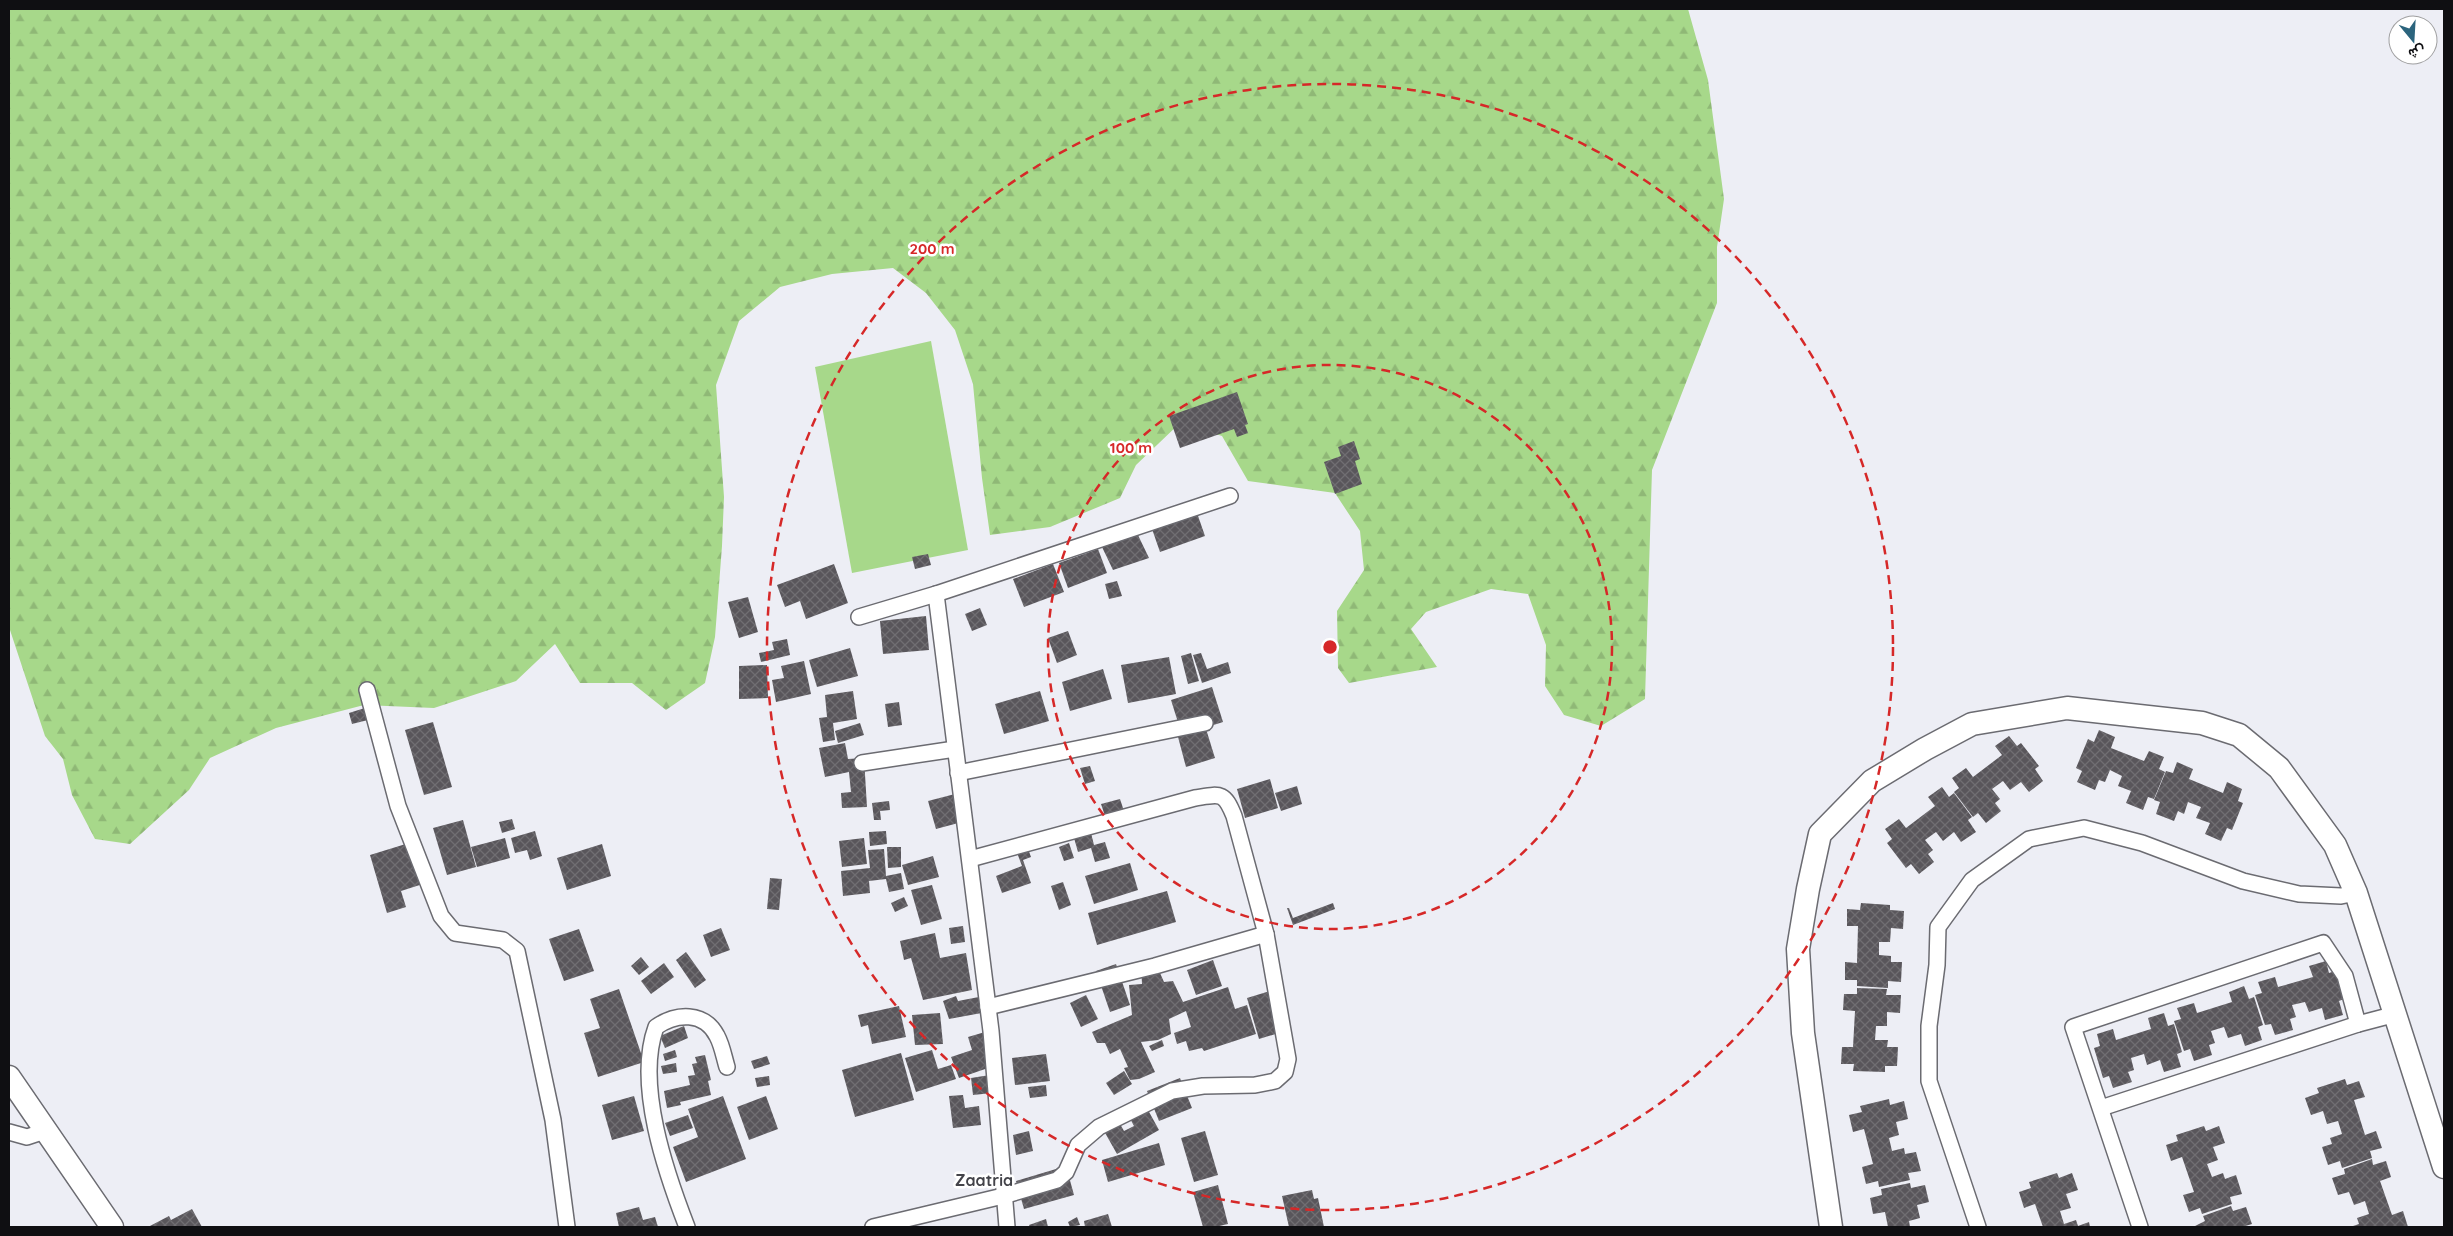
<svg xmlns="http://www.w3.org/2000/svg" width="2453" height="1236" font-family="Quicksand,Vazirmatn,sans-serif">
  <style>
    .forest { fill: url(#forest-firs) }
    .green { fill: #a7d88a }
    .building { fill: url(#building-cross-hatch) }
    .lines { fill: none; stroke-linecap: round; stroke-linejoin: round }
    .street-casing { stroke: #6b6b71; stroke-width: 18 }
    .secondary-casing { stroke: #6b6b71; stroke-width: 25 }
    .street { stroke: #fff; stroke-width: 15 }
    .secondary { stroke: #fff; stroke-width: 22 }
    .ring { fill: none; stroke: #d62828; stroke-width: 2.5; stroke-dasharray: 9 6 }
    .labels { text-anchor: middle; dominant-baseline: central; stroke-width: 5; stroke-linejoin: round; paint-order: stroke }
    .quarter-label { font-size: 16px; font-weight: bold; fill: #434349; stroke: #fff }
    .centre { fill: #d62828; stroke: #fff; stroke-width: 2.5 }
    .ring-label { font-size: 15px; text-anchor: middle; font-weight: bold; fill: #d62828; stroke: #fff; stroke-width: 5; stroke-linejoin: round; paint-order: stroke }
  </style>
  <defs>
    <pattern id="forest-firs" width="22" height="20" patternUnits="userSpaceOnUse" patternTransform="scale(1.25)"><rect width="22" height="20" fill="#a7d88a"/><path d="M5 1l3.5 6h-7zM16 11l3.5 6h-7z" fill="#8fb876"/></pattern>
    <pattern id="building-cross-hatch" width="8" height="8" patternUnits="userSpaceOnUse" patternTransform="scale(1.25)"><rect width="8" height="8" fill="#59565b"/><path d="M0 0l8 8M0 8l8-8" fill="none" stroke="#706e72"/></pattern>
  </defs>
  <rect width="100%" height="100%" fill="#edeef5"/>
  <path class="forest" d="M9,9h1679l20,71 16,119 -7,48v56l-65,167 -7,229 -44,27 -37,-11 -19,-29 1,-41 -18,-51 -37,-5 -65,23 -15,17 26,38 -88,16 -11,-15 -1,-57 27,-41 -4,-39 -25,-38 -87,-12 -26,-45 -42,-13 -44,42 -16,33 -70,29 -60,8 -8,-57 -9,-94 -18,-54 -29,-37 -33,-25 -61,6 -52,13 -41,34 -23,64 8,112 -2,49 -7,91 -10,46 -39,27 -34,-27h-52l-25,-39 -39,37 -82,27 -70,-3 -88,23 -66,30 -21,32 -59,54 -35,-5 -23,-44 -9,-36 -18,-23 -36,-109z"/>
  <path class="green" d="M931,341l37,209 -116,23 -37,-206z"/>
  <g class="building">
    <path d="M1237,392l11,32 -3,1 3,8 -11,4 -3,-8 -54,19 -11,-32z"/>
    <path d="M1354,441l6,18 -5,2 7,23 -27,10 -11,-32 17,-6 -3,-9z"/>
    <path d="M1197,513l8,23 -45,16 -8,-23z"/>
    <path d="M1137,533l12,25 -36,12 -11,-23z"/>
    <path d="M1098,549l9,24 -39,15 -9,-25z"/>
    <path d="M928,554l3,11 -16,4 -3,-12z"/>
    <path d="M834,564l14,39 -42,16 -6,-18 -15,6 -8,-22z"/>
    <path d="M1053,564l11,28 -40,15 -11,-28z"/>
    <path d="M1117,581l5,15 -13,3 -4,-15z"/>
    <path d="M748,597l10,35 -19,6 -11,-36z"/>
    <path d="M980,608l7,17 -15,6 -7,-17z"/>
    <path d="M926,616l3,34 -46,4 -3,-33z"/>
    <path d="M1068,631l9,24 -20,8 -9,-25z"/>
    <path d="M787,639l3,16 -29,7 -2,-9 15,-3 -2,-8z"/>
    <path d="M850,648l8,28 -41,11 -8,-27z"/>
    <path d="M1191,653l8,28 -11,3 -7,-28z"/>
    <path d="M1201,653l6,16 21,-7 3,11 -29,10 -9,-28z"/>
    <path d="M1169,657l7,37 -48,9 -7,-38z"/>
    <path d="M804,661l7,33 -35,8 -4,-22 12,-2 -3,-12z"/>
    <path d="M767,665l1,33 -29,1v-33z"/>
    <path d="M1103,669l9,30 -42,12 -8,-29z"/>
    <path d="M1212,687l11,35 -41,13 -11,-35z"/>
    <path d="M853,691l4,28 -24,4 2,17 -12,2 -4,-24 8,-1 -2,-22z"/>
    <path d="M1040,691l9,30 -45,13 -9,-30z"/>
    <path d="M899,702l3,23 -14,2 -3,-23z"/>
    <path d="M368,707l4,12 -20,5 -3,-11z"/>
    <path d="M433,722l19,65 -28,8 -19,-65z"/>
    <path d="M860,723l4,12 -26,8 -3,-12z"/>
    <path d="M1206,729l9,29 -29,9 -8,-30z"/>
    <path d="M2099,730l16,7 -4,11 33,13 5,-10 15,6 -5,12 6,3 -11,27 -6,-2 -5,13 -17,-7 5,-12 -13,-5 4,-10 -12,-6 -5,12 -6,-2 -4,10 -18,-8 5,-11 -6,-3 12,-29 6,3z"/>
    <path d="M2009,736l8,10 4,-3 18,23 -4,3 8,12 -14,11 -8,-10 -11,8 -7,-9 -11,8 8,10 -5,4 6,8 -15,12 -8,-10 -5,4 -19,-25 5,-4 -7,-10 14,-10 7,9 29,-22 -7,-9z"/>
    <path d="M845,743l3,16 16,-1 3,49 -25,1 -1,-15 10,-1 -2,-20 -24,5 -6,-29z"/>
    <path d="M2177,762l16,7 -4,10 34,14 4,-11 15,7 -4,12 5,2 -11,27 -5,-2 -6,13 -16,-7 5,-11 -14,-5 5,-11 -13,-5 -4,12 -6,-3 -4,10 -18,-7 4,-12 -6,-2 12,-29 7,2z"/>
    <path d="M1090,766l5,15 -10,3 -5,-16z"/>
    <path d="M1270,779l8,29 -33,10 -8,-29z"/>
    <path d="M1297,786l5,18 -21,7 -6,-18z"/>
    <path d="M1942,787l7,10 5,-4 18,24 -4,3 8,12 -15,10 -7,-10 -11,9 -7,-9 -11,8 8,10 -5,4 6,8 -15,12 -8,-10 -5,4 -19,-25 5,-4 -7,-10 14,-10 7,9 29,-22 -7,-9z"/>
    <path d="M955,794l7,28 -26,7 -8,-28z"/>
    <path d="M1120,799l4,12 -19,5 -4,-12z"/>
    <path d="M889,801l1,9 -10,1 1,9h-7l-2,-17z"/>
    <path d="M512,819l3,10 -13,4 -3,-11z"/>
    <path d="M463,820l13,47 -29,8 -14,-47z"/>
    <path d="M535,831l7,25 -12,4 -3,-10 -12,3 -4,-15z"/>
    <path d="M886,831l1,13 -17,2 -1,-14z"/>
    <path d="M1091,833l3,12 11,-3 5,16 -15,4 -4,-14 -13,4 -4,-14z"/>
    <path d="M505,838l5,20 -33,9 -6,-20z"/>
    <path d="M864,838l3,26 -25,3 -3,-26z"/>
    <path d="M409,843l17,40 -25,8 5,16 -19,6 -17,-58z"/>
    <path d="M1069,843l5,15 -10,3 -5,-14z"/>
    <path d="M602,844l9,32 -44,14 -10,-32z"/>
    <path d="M1027,846l4,11 -8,3 8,23 -29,10 -6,-17 26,-10 -6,-16z"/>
    <path d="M887,847h14v20l-13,1z"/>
    <path d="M884,849l2,27 15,-3 3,16 -15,3 -3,-13 -17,2 1,12 -27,3 -2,-25 29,-3 -2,-18z"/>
    <path d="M933,856l6,21 -31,8 -6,-20z"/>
    <path d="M1130,863l8,27 -44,14 -9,-28z"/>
    <path d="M770,878l12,1 -3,31 -12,-1z"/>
    <path d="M1063,882l8,23 -12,5 -8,-24z"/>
    <path d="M932,885l10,34 -21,6 -10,-35z"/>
    <path d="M1167,891l9,31 -79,23 -9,-32z"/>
    <path d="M904,897l4,9 -13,6 -4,-9z"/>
    <path d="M1333,903l2,6 -42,16 -6,-17h2l4,10z"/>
    <path d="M1861,903l29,2v5l14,1 -1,18 -12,-1 -1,14h-11v13l12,1v6h11l-1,20 -13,-1v7l-31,-2v-6h-12v-18l12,1 1,-37h-11v-17l13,1z"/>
    <path d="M963,926l2,16 -14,2 -2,-16z"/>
    <path d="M721,928l9,22 -19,7 -8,-22z"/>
    <path d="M579,929l15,42 -30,10 -15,-42z"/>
    <path d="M935,933l5,25 26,-5 6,37 -49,10 -12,-42 -7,2 -4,-19z"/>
    <path d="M686,952l20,28 -11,8 -19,-28z"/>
    <path d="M641,957l8,10 -10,8 -8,-9z"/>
    <path d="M1213,960l9,26 -26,9 -9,-25z"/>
    <path d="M2326,961l3,12 6,-2 9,28 -5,2 4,14 -18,5 -3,-12 -13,4 -4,-10 -13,3 4,12 -6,2 3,11 -18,5 -4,-11 -6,1 -10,-30 7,-2 -4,-11 17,-5 3,10 35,-10 -4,-11z"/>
    <path d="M664,963l10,14 -23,17 -10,-13z"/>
    <path d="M1116,964l14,41 -20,7 -14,-41z"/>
    <path d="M1156,964l8,18 9,-1 10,21 45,-15 7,22 12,-4 9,29 -52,17 -2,-3 -13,3 -3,-10 -9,3 -3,-11 17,-6 -5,-16 -17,8 2,15 -13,6 -17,2 14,30 -16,7 -9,1 -6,-12 4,-1 -8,-18 -10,5 -5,-11h-8l-5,-11 40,-17 -3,-30 13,-1 -1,-19z"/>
    <path d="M2244,986l5,13 5,-2 9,28 -5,2 4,13 -17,6 -4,-12 -13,4 -4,-11 -13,4 4,12 -6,2 3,10 -18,6 -4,-12 -6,2 -10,-30 7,-2 -4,-11 17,-5 3,10 35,-11 -3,-10z"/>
    <path d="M1857,988l30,1 -1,6h15l-1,18 -13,-1v14h-11l-1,14h13l-1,7h11l-1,19h-12v6l-32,-1 1,-7h-13l1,-17h11l2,-36 -12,-1 1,-16h13z"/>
    <path d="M619,989l25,73 -46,15 -14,-44 16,-5 -10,-29z"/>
    <path d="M1270,991l12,41 -23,7 -12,-41z"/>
    <path d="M1086,995l12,24 -17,8 -11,-24z"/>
    <path d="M956,996l2,5 26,-5 3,16 -38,7 -6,-18z"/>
    <path d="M899,1006l7,31 -34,7 -4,-19 -7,2 -3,-12z"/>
    <path d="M940,1013l3,31 -28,1 -3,-30z"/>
    <path d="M2164,1013l4,13 6,-2 8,28 -5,2 4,13 -17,5 -4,-12 -13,5 -3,-11 -13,4 3,12 -6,2 4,10 -19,6 -4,-12 -6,2 -9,-30 6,-2 -3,-12 16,-5 3,11 35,-11 -3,-11z"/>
    <path d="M684,1026l4,12 -23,10 -5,-12z"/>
    <path d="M985,1032l5,15 -5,3 6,17 -32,11 -8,-21 21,-7 -4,-13z"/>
    <path d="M1162,1040l2,6 -12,5 -3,-5z"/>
    <path d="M675,1050l2,7 -12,4 -2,-7z"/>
    <path d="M932,1050l6,19 13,-4 5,14 -40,13 -11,-34z"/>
    <path d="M901,1053l13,47 -59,17 -13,-47z"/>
    <path d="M1046,1054l4,27 -35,4 -3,-27z"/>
    <path d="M705,1055l6,25 -3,1 3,14 -31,7 1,3 -14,3 -3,-17 26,-6 -2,-9 7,-1 -3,-11 5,-1 -2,-6z"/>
    <path d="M767,1056l3,8 -16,5 -3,-8z"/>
    <path d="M676,1063l1,9 -14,2 -2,-8z"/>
    <path d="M1124,1071l8,13 -18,11 -8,-12z"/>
    <path d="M990,1075l2,18 -19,2 -2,-17z"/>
    <path d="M769,1076l1,9 -13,2 -2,-9z"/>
    <path d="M1180,1078l12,30 -33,13 -12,-30z"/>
    <path d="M2345,1079l2,6 12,-4 6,16 -11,3 11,35 11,-4 6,17 -12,3 2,7 -30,10 -2,-7 -12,4 -6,-18 10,-3 -2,-6 12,-4 -4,-13 -11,3 -4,-13 -12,4 -6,-17 14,-5 -2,-5z"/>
    <path d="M1046,1085l1,11 -17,2 -2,-11z"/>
    <path d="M963,1095l2,13 14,-2 2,19 -28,3 -4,-32z"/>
    <path d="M634,1096l10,35 -32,9 -10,-35z"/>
    <path d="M723,1096l23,63 -60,23 -13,-35 25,-10 -10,-28z"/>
    <path d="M766,1096l12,33 -29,11 -12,-33z"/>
    <path d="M1889,1099l1,6 14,-4 4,18 -12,3 3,13 -10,3 3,13 12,-3 1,6 11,-2 5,19 -13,2 2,7 -31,7 -1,-6 -12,3 -4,-17 11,-3 -9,-35 -11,3 -4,-17 13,-3 -2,-6z"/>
    <path d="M1143,1101l16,29 -42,24 -17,-30 15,-9 9,16 10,-5 -8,-15z"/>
    <path d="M688,1115l5,13 -23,8 -5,-13z"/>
    <path d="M2204,1126l2,5 13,-5 6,17 -12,4 5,13 -11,4 5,13 11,-4 2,6 11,-4 6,19 -12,3 2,7 -30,10 -2,-6 -11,4 -6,-17 11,-3 -12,-35 -11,4 -5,-16 12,-4 -2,-6z"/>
    <path d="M1029,1131l4,20 -17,4 -3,-20z"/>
    <path d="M1205,1131l13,44 -24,7 -13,-44z"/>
    <path d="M1159,1143l6,22 -57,17 -6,-22z"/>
    <path d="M2372,1159l1,6 13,-4 5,16 -11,4 12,34 11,-4 5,16h-58l9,-3 -2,-6 12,-4 -4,-13 -11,4 -5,-13 -11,3 -6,-17 13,-4 -1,-5z"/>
    <path d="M1066,1166l8,29 -50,14 -8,-28z"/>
    <path d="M2057,1173l2,5 13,-5 6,17 -12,4 5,14 -11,3 4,13 12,-4 2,6 11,-4 1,5h-47l-8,-23 -11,4 -5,-16 12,-4 -2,-6z"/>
    <path d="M1910,1183l1,5 14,-3 4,17 -12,3 3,13 -11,3 1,6h-22l-3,-15 -12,2 -3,-16 12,-3 -1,-6z"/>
    <path d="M1218,1185l10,39 -13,3h-12l-10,-35z"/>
    <path d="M1312,1190l2,9 4,-1 6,29h-35l-7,-31z"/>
    <path d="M2231,1206l2,5 13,-4 6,17 -10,3h-49l12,-6 -2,-5z"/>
    <path d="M639,1207l4,13 12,-3 3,10h-39l-3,-14z"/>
    <path d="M192,1209l10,18h-54l21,-11 2,4z"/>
    <path d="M1108,1214l4,13h-27l-1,-6z"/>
    <path d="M1077,1217l3,8 -10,2 -2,-5z"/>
    <path d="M1046,1219l2,8h-18l-1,-2z"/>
  </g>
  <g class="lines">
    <g class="street-casing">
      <g id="street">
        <path d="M936,594l55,437 16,196"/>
        <path d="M859,617l77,-23 294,-98"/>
        <path d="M367,690l31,116 43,110 14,17 48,7 14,11 36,169 14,107"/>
        <path d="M862,763l93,-14"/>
        <path d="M958,773l247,-50"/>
        <path d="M988,1007l167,-41 111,-32"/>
        <path d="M2101,1108l257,-84 38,-10"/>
        <path d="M9,1132l18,5 18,-6"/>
        <path d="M687,1227c-21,-54 -52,-143 -31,-200 20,-14 48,-16 61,9 5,9 7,21 10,31"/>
        <path d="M873,1227l130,-31 54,-16 9,-8 12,-27 21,-18 73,-36 31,-5 52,-1 20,-4 10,-9 3,-13 -22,-125 -32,-118c-10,-25 -14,-22 -39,-18l-225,61"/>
        <path d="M1978,1227l-49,-146v-55l8,-61 1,-38 34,-47 57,-41 55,-11 58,15 101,38 56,13 42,2 15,-3"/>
        <path d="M2140,1227l-67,-200 250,-84 22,33 13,48"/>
      </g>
    </g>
    <g class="secondary-casing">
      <g id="secondary">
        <path d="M9,1077l103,150"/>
        <path d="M1831,1227l-28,-194 -5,-84 10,-60 12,-55 52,-53 53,-32 47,-25 95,-16 135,15 37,12 40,33 56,77 21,48 88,274"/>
      </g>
    </g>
    <use href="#street" class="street"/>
    <use href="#secondary" class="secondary"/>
  </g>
  <g class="ring">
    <circle cx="1330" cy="647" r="282"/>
    <circle cx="1330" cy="647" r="563"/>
  </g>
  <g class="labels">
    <g class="quarter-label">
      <text x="984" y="1180">Zaatria</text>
    </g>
  </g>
  <circle cx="1330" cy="647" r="8" class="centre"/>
  <g class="ring-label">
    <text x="932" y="254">200 m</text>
    <text x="1131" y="453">100 m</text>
  </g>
  <rect width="2453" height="1236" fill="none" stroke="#0f0f12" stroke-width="20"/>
  <g transform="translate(2413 40) rotate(162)"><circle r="24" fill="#ffffff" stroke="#9f9fa0"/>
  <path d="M0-4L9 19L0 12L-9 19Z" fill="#2b647d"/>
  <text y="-8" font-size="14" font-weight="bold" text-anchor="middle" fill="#0f0f12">ش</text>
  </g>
</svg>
